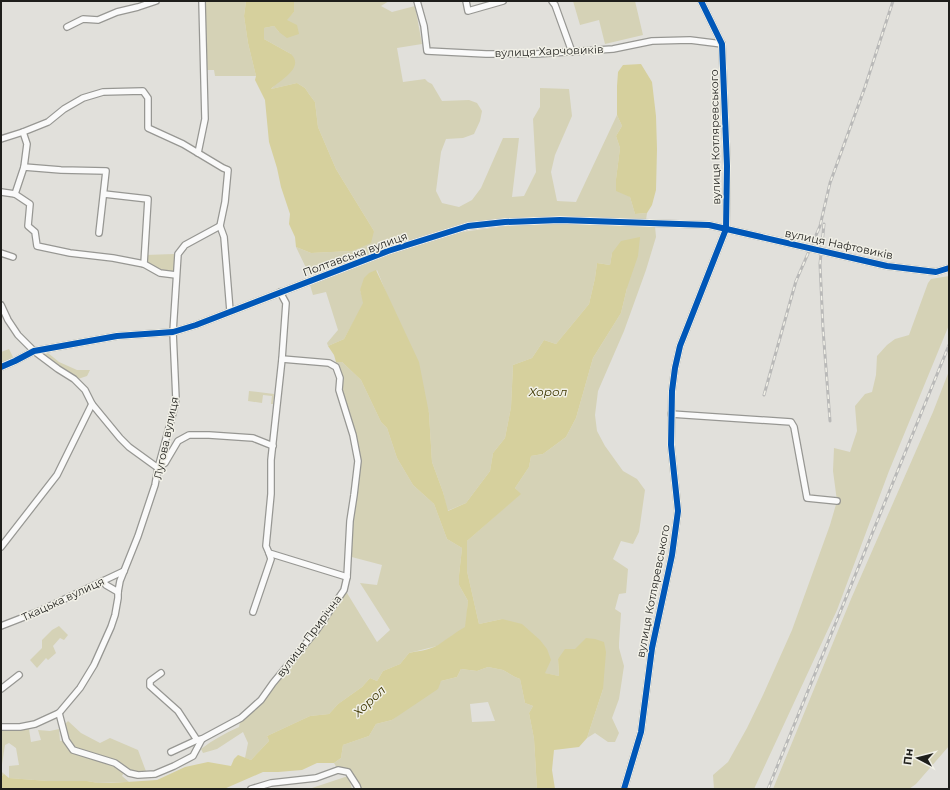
<svg xmlns="http://www.w3.org/2000/svg" width="950" height="790" font-family="Montserrat,sans-serif">
  <style>
    .green { fill: #d5d2b6; fill-rule: evenodd }
    .water { fill: #d6d09d }
    .lines { fill: none; stroke-linecap: round; stroke-linejoin: round }
    .minor-casing { stroke: #979793; stroke-width: 8 }
    .minor { stroke: #fafafa; stroke-width: 5.5 }
    .rail-casing { stroke: #b9b9b8; stroke-width: 3 }
    .rail { stroke: #f1f0e7; stroke-width: 1.5; stroke-dasharray: 4.5; stroke-linecap: butt }
    .cycleway-casing { stroke: #f1f0e7; stroke-width: 8 }
    .cycleway { stroke: #0057b8; stroke-width: 6 }
    .labels { text-anchor: middle; dominant-baseline: central; stroke-width: 3; stroke-linejoin: round; paint-order: stroke }
    .street-label { font-size: 11px; fill: #1e1e1b; stroke: #f1f0e7 }
    .water-label { font-size: 12px; font-style: italic; fill: #3e3700; stroke: #f1f0e7 }
  </style>
  <rect width="100%" height="100%" fill="#e1e0db"/>
  <g class="green">
    <path d="M204,1h42l-2,15 4,27 8,33h-41l-1,-6h-8z"/>
    <path d="M294,1h95l-8,5 11,6 23,-6 7,38 -25,4 6,34 22,-3 3,3 4,2 10,17 27,-1 8,3 5,8 -2,10 -6,13 -11,4 -17,1 -5,13 -5,39 6,12 17,4 13,-7 9,-12 22,-50h16l-7,59 12,-1 12,-24 -3,-53 7,-12v-19l29,1 3,27 -17,39 -4,17 6,29 19,1 41,-87 5,11 -6,10 4,12 -4,31 14,18 5,17 12,-1 -1,7 -90,-3 -88,5 -79,25 -80,27 -13,-27 15,6 41,-2 22,-20 -38,-62 -18,-42 -3,-25 -6,-8 -4,-6 -8,-5 -26,6 3,-3 17,-32 -27,-15v-11l10,-2 5,6 7,-12 8,-8z"/>
    <path d="M573,1h62l8,34 -38,9 -6,-24 -19,5z"/>
    <path d="M529,223l126,3 1,11 -10,33 -22,61 -26,60 -3,24 2,16 8,15 18,25 14,8 8,11 -6,42 -6,12 -12,-3 -8,18 15,10 -2,24 -7,1 -4,15 6,4 -2,30v5l5,18 -5,33 -7,19 7,15 -4,9h-7l-13,-9 -8,5 16,-49 -28,-40 -17,10 1,17 -15,-3 -42,-54 -23,5 -12,-53v-30l53,-47 -5,-6 14,-21 2,-11 12,-2 23,-17 10,-19 17,-60 28,-45 6,-25 -15,-35 -2,12 -13,-2 -2,15 -6,26 -33,40 -12,-4 -12,18 -19,7 -2,42 -6,31 -12,15 -3,18 -24,32 -19,8 -4,-19 -11,-30 -3,-49 -40,-113 -12,-30 -17,20 4,13 -20,36 -16,7 -1,-3 11,-13 -12,-38 -13,3 -3,-10 88,-35 56,-17z"/>
    <path d="M174,254l2,4 -3,17 -13,-2 -16,-9 1,-9z"/>
    <path d="M949,276v49l-60,146 -52,139 -83,179h-40l-1,-14 15,-13 19,-34 16,-33 29,-65 38,-105 7,-24 -4,-30 1,-23 16,4 7,-21 -2,-25 10,-12 7,-2 4,-17 1,-19 10,-11 8,-6 14,-4 19,-52 3,-4z"/>
    <path d="M9,349l5,10 -13,4v-11z"/>
    <path d="M48,353l11,9 18,8h13l-3,6 -9,3 -19,-12 -16,-12z"/>
    <path d="M336,362h6l19,18 20,42 6,6 10,30 16,27 21,19 13,35 15,9 -3,27v10l9,16 -2,26 -29,19 -28,7 -9,11 -17,7 -6,10 -7,-3 -8,9 -24,17 -9,10 -19,2 -43,20 2,5 -18,19 -6,-2 3,-15 -5,-11 -26,17 -14,4 -2,-4c12,-9 24,-16 38,-22l2,-9 20,-18 83,-110 3,3 30,49 13,-12 -30,-47 17,2 5,-20 -34,-9 10,-95 -19,-71z"/>
    <path d="M949,371v375l-33,38 -7,5h-136l78,-190 82,-187z"/>
    <path d="M249,391l25,3 -1,10h-2l1,-8 -9,-1 -1,8 -14,-2z"/>
    <path d="M59,626l9,9 -4,5 -4,-2 -7,8 3,7 -8,7 -2,-2 -9,10 -7,-8 12,-12v-8l10,-10z"/>
    <path d="M488,667l15,3 12,7 5,2 5,24 8,3 -4,7 5,26 3,50h-179l-10,-17 -11,-4 -3,-5 7,-5 2,-13 26,-9 7,-12 16,-4 49,-39 16,-4 4,-8 16,2zM488,702l7,19 -23,1 -2,-18z"/>
    <path d="M68,721l13,12 19,10 10,-5 28,12 9,24 -22,-4 -3,6 7,6 -31,1 -11,-2h-39l-39,-3v-12l10,-1 -3,-17 -7,-5 -4,2 -4,26 3,3 -3,3v-50l28,2 2,13 10,-2 -3,-10 12,1 9,-2 1,12 6,-1 -3,-14z"/>
    <path d="M348,776l4,13h-43z"/>
  </g>
  <g class="water">
    <path d="M246,1h48v11l-7,8 10,5 2,9 -12,4 -8,-6 -5,-6 -10,2v11l27,15c14,14 -11,26 -20,35l26,-6 8,5 4,6 6,8 3,25 18,42 38,62 -3,12 -7,3 -12,5 -41,2 -15,-6 -1,-10 -6,-13 1,-10 -9,-27 -4,-19 -8,-26 -4,-42 -10,-20 1,-4 -8,-33 -4,-27z"/>
    <path d="M641,64l11,18 4,34 1,33 -1,41 -4,15 -5,8 -12,1 -5,-17 -14,-6v-12l4,-31 -4,-12 6,-10 -5,-11v-29l1,-14 5,-7z"/>
    <path d="M640,237l-2,19 -11,32 -6,25 -28,45 -17,60 -10,19 -23,17 -12,2 -2,11 -14,21 6,6 -54,47v30l12,53 23,-5 20,5 18,16 7,9 4,11 -6,13 14,3 -1,-17 7,-10h10l11,-11 9,1 9,3 2,10 -3,37 -16,49 -8,9 -25,3 -2,20 3,19h-18l-3,-50 -5,-26 4,-7 -8,-3 -5,-24 -5,-2 -12,-7 -15,-3 -11,4 -16,-2 -4,8 -16,4 -3,8 -46,31 -16,4 -7,12 -26,9 -2,13 -7,5h-17l-15,7 -24,2h-15l-39,17h-223v-12l3,-3 5,4 39,3h39l11,2h13l46,-3 28,-13 23,-5 23,4 3,-7 4,-4 13,5 18,-19 -2,-5 43,-20 19,-2 9,-10 24,-17 8,-9 7,3 6,-10 17,-7 9,-11c9,-2 21,-3 29,-8 9,-6 18,-13 27,-18l3,-26 -9,-16v-10l3,-27 -15,-9 -13,-35 -21,-19 -16,-27 -10,-30 -6,-6 -20,-42 -19,-18h-6l-2,-7 -6,-9 16,-7 19,-36 -3,-13 4,-12 5,-5 7,-3 43,92 10,51 3,49 11,30 5,19 18,-8 24,-32 3,-18 12,-15 6,-31 2,-42 19,-7 12,-18 12,4 33,-40 6,-26 2,-15 13,2 2,-12 9,-12z"/>
  </g>
  <g class="lines">
    <g class="minor-casing">
      <g id="minor">
        <path d="M417,1l7,25 3,25 59,3h50l77,-5 39,-8 38,-1 32,4"/>
        <path d="M466,1l2,10 35,-10"/>
        <path d="M552,1l3,4 17,47"/>
        <path d="M67,27l16,-8 15,1 19,-8 21,-5 18,-6"/>
        <path d="M1,139l22,-7 25,-10 16,-13 19,-11 20,-6 40,-1 5,7v30l35,16 40,24 5,2 -3,32 -5,24 4,11 6,74"/>
        <path d="M198,153l7,-34 -3,-118"/>
        <path d="M24,167l37,3 45,1 -7,62"/>
        <path d="M1,192l14,2 15,10 -2,22 7,6 2,14 33,7 43,5 31,6 16,9 16,2"/>
        <path d="M15,194l9,-27 3,-23 -4,-12"/>
        <path d="M104,194l44,5 -4,65"/>
        <path d="M1,253l12,4"/>
        <path d="M280,292l6,11 -4,56 -11,101v34l-5,52 3,7 78,24"/>
        <path d="M1,305l7,15 10,15 16,16 24,18 16,10 11,11 7,14 28,34 9,9 29,21 7,-5 13,-22 11,-6h20l44,3 20,8"/>
        <path d="M1,367l14,-6 19,-10 83,-15 56,-4 23,-7 192,-74 80,-25 37,-4 55,-2 149,5 178,41 49,6 13,-4"/>
        <path d="M671,414l120,8 3,5 13,71 30,3"/>
        <path d="M1,547l56,-72 35,-71"/>
        <path d="M103,581l3,4 12,7"/>
        <path d="M253,612l18,-53 -2,-6"/>
        <path d="M1,626l36,-14 87,-41"/>
        <path d="M161,673l-11,8v5l28,25 19,29 5,-1"/>
        <path d="M1,689l18,-14"/>
        <path d="M59,713l7,27 7,10 42,13 14,10 9,2 17,-1 19,-8 19,-10 9,-17 39,-21 20,-18 12,-17 43,-52 28,-41 3,-13 3,-56 4,-26 4,-34 -5,-26 -14,-45 1,-12 -4,-11 -7,-4 -47,-4"/>
        <path d="M1,727h19l15,-3 24,-11 21,-25 14,-23 17,-38 4,-12 3,-17v-6l2,-11 18,-45 17,-51 3,-17 15,-55 3,-14 -3,-67 5,-78 7,-9 35,-19"/>
        <path d="M171,752l26,-12"/>
        <path d="M251,789l20,-6 45,-5 22,-8 10,2 9,14 1,3"/>
        <path d="M624,789l17,-57 11,-84 20,-93 6,-44 -7,-66 1,-54 3,-23 5,-22 46,-117 1,-63 -5,-122 -21,-43"/>
      </g>
    </g>
    <use href="#minor" class="minor"/>
    <g class="rail-casing">
      <g id="rail">
        <path d="M824,224l-4,40 3,65 7,92"/>
        <path d="M764,395l21,-75 11,-39 24,-55 10,-43 35,-96 28,-86"/>
        <path d="M768,789l181,-444"/>
      </g>
    </g>
    <use href="#rail" class="rail"/>
    <g class="cycleway-casing">
      <g id="cycleway">
        <path d="M1,367l14,-6 19,-10 83,-15 56,-4 23,-7 192,-74 80,-25 37,-4 55,-2 149,5 178,41 49,6 13,-4"/>
        <path d="M624,789l17,-57 11,-84 20,-93 6,-44 -7,-66 1,-54 3,-23 5,-22 46,-117 1,-63 -5,-122 -21,-43"/>
      </g>
    </g>
    <use href="#cycleway" class="cycleway"/>
  </g>
  <g class="labels">
    <g class="street-label">
      <text transform="translate(549 51) rotate(-2)">вулиця Харчовиків</text>
      <text transform="translate(715 137) rotate(-91)">вулиця Котляревського</text>
      <text transform="translate(839 244) rotate(12)">вулиця Нафтовиків</text>
      <text transform="translate(355 254) rotate(-20)">Полтавська вулиця</text>
      <text transform="translate(166 438) rotate(-78)">Лугова вулиця</text>
      <text transform="translate(653 591) rotate(-79)">вулиця Котляревського</text>
      <text transform="translate(63 599) rotate(-25)">Ткацька вулиця</text>
      <text transform="translate(309 636) rotate(-53)">вулиця Прирічна</text>
    </g>
    <g class="water-label">
      <text x="548" y="391">Хорол</text>
      <text transform="translate(369 701) rotate(-43)">Хорол</text>
    </g>
  </g>
  <rect width="950" height="790" fill="none" stroke="#1e1e1b" stroke-width="4"/>
  <g transform="translate(918 758) rotate(277)" stroke="#f1f0e7" stroke-width="3" paint-order="stroke">
  <path d="M0-3L7 15L0 10L-7 15Z" fill="#1e1e1b"/>
  <text y="-6" font-size="11" font-weight="bold" text-anchor="middle" fill="#1e1e1b">Пн</text>
  </g>
</svg>
